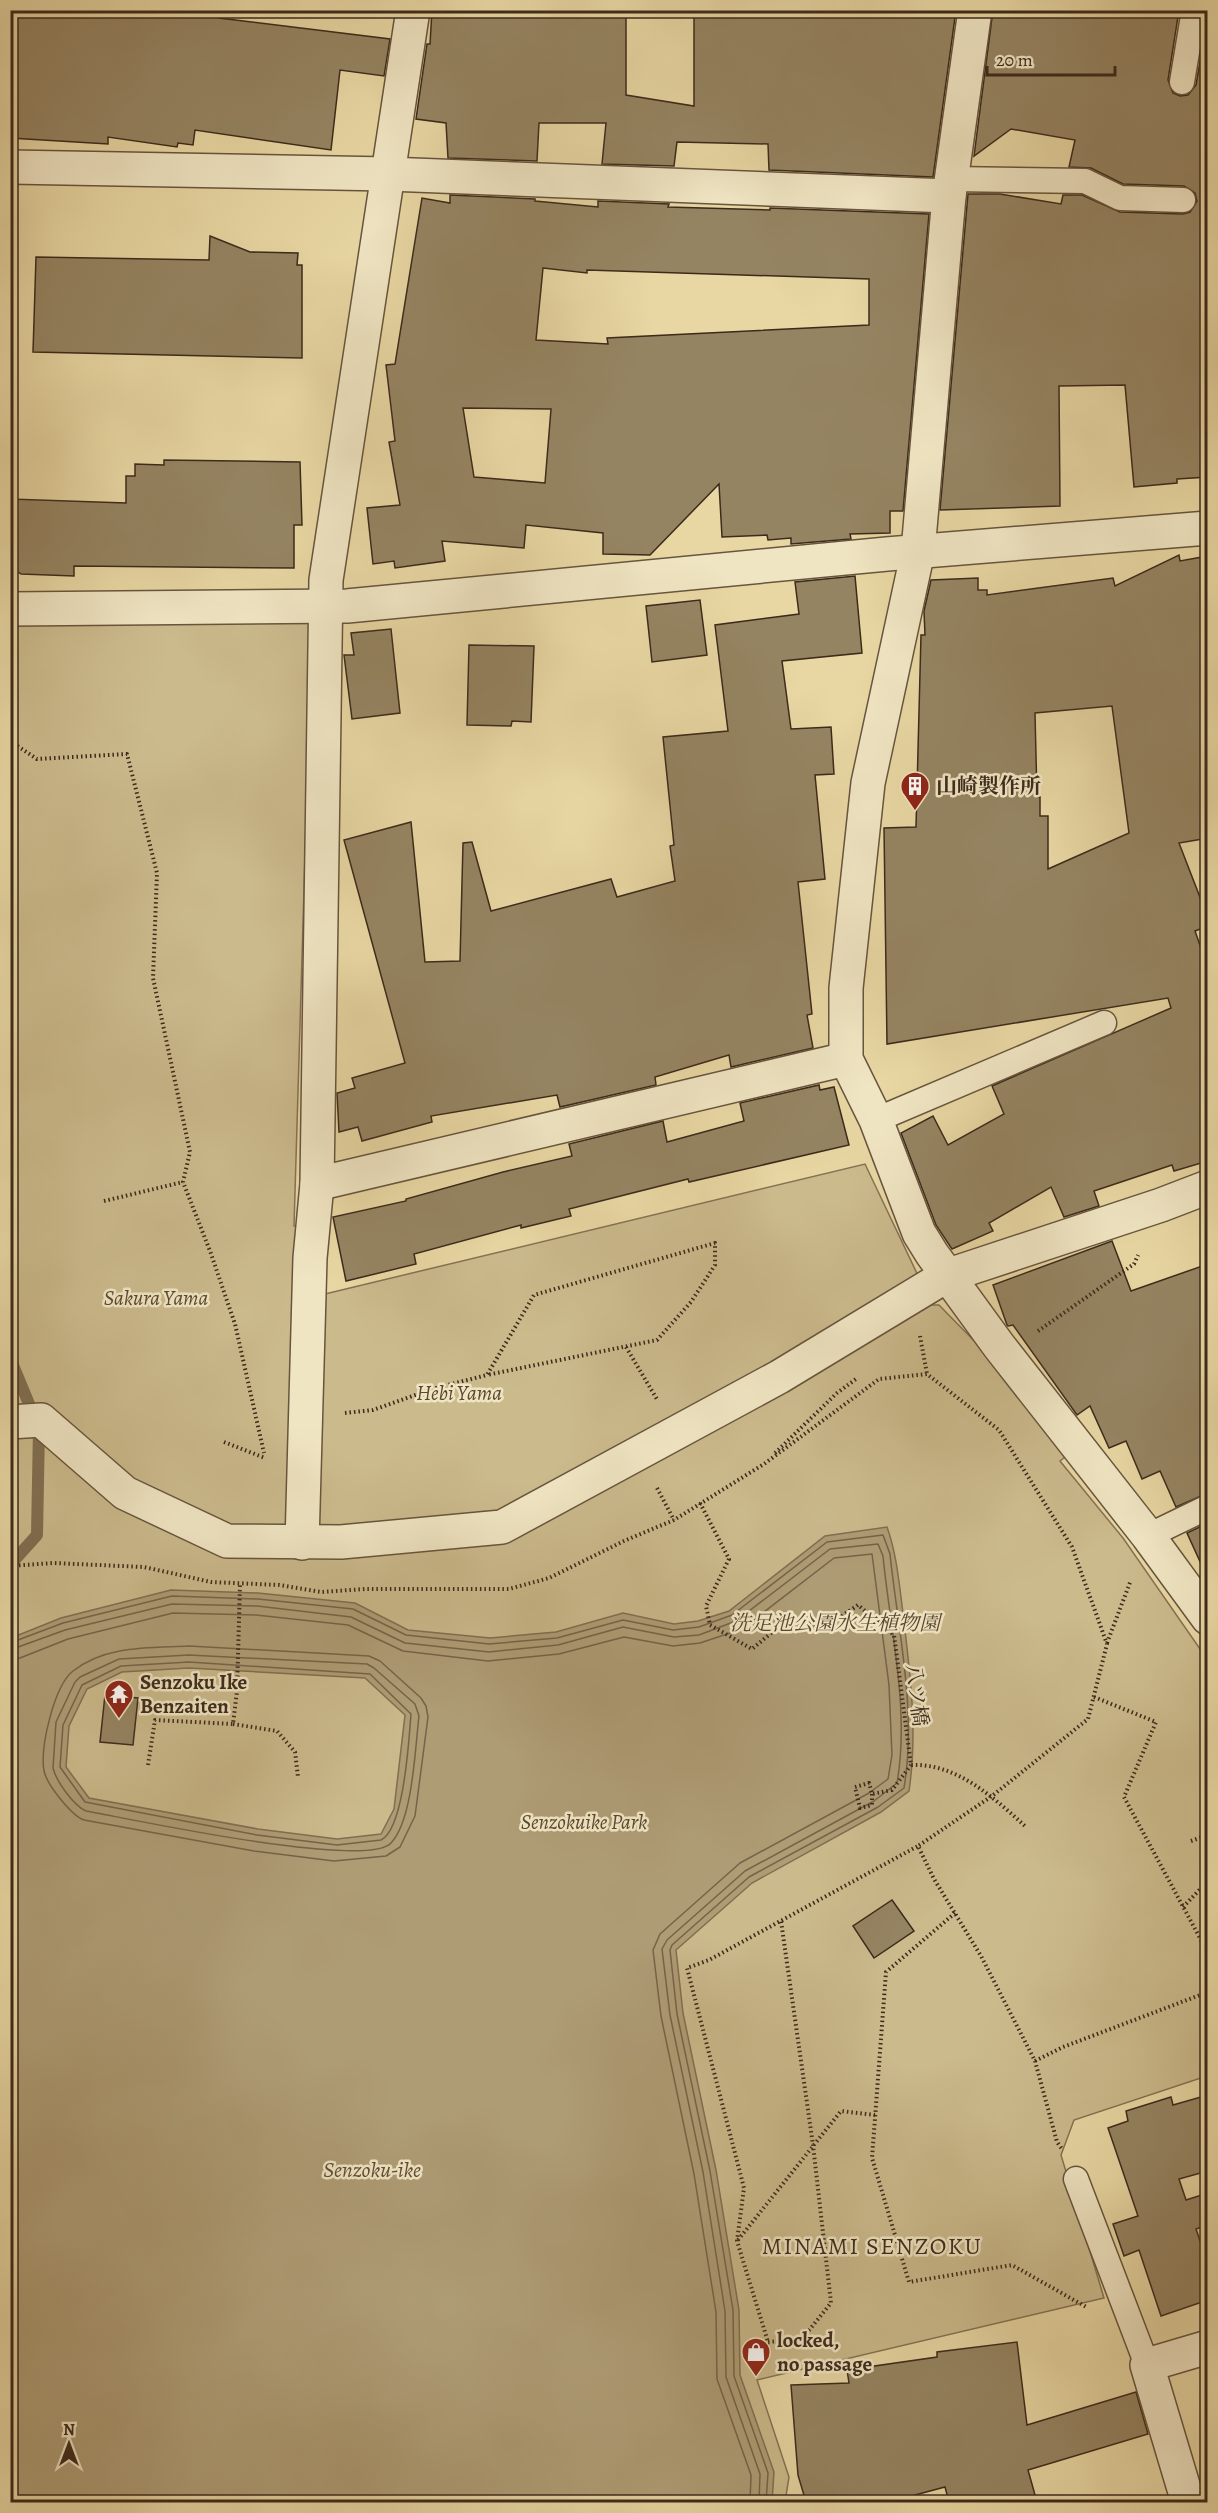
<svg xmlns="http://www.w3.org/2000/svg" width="1218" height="2513" font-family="Alegreya,'Noto Serif JP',serif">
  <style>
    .green { fill: #cbba8c; stroke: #847254; stroke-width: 1.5 }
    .water { fill: #ae9c75; stroke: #806e51; stroke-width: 1.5; fill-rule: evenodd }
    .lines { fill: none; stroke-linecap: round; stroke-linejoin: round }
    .shore { stroke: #756348; stroke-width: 1.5 }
    .stream { stroke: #806e51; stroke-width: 12 }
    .building { fill: #958462; stroke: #3c2a1c; stroke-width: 1.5; fill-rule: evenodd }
    .service-casing { stroke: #67553e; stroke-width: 27 }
    .minor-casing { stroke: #67553e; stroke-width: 36 }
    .path { stroke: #3c2a1c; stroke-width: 4; stroke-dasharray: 1.5 3; stroke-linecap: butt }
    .service { stroke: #f0e5c3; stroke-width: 24 }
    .minor { stroke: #f0e5c3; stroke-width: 33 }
    .labels { text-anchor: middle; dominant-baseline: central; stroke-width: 5; stroke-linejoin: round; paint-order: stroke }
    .poi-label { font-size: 21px; font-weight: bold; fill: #3c2a1c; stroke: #f0e5c3; text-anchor: start }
    .park-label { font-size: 21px; font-style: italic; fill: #594732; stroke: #f0e5c3 }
    .street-label { font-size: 21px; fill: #3c2a1c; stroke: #f0e5c3 }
    .water-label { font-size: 22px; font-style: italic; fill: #5e4c37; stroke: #f0e5c3 }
    .quarter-label { font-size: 24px; letter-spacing: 1.5px; fill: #3c2a1c; stroke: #f0e5c3 }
  </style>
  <rect width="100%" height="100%" fill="#e8d7a3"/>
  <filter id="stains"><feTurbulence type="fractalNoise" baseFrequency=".00333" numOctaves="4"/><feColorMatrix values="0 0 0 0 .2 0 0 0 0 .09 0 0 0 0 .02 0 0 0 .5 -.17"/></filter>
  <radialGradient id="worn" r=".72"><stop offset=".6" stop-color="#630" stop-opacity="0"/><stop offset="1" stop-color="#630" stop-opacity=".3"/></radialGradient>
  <path class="green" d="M11,616l301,6 -18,604 9,2 -3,72 565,-136 67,141h7l139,142 -18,14 63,77 84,121v417l-133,44 -13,35 43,143 -347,82 32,97 -4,25h-774z"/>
  <path class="water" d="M887,1527c10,28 12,56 16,86 7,60 15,118 6,178l-28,21 -129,71 -76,67 7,63 33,157 23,140 1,65 34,97 -2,30h-761v-864l50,-20 110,-28 87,3 97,10 53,27 82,8 66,-6 67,-19 51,11 24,-3 31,-10 96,-75zM189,1668l176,10 40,37 -11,94 -13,25 -44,5 -79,-10 -169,-31 -23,-31 3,-41 18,-37 35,-17z"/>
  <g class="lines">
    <g class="shore">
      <path d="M10,1643l53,-20 109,-27 86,3 95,10 53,26 83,9 68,-6 66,-18 50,10 26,-3 33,-12 95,-73 56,-7 7,19c8,77 27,157 14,234l-26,19 -129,70 -77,68 -2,5 7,64 33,157 23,139 1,66 34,97 -2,29"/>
      <path d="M189,1646l180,10 11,5 41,37 5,8 2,11 -13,99 -15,31 -14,9 -52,5 -80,-10 -170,-31c-12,-4 -37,-35 -40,-49 -4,-24 10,-85 29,-100 33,-26 76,-23 116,-25z"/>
      <path d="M10,1650l55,-20 107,-26 85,2 94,11 54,26 84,9 69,-7 65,-18 51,10 25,-2 37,-14 94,-72 48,-5 5,12c7,74 27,153 14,227l-23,18 -129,70 -78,69 -5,9 8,66 33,157 22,139 1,66 34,97 -1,28"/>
      <path d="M189,1655l178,9 7,4 41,36 4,12c-4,32 -6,104 -28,127 -25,27 -260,-24 -305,-32 -12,-5 -30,-30 -33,-43l3,-46 19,-40 5,-5 39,-18z"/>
      <path d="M10,1659l10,-1 48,-19 105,-26 83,2 92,10 55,26 85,10 71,-7 65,-17 49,9 27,-3 42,-14 92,-71 38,-4 17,131 3,70 -4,24 -19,14 -129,70 -80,71 -7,16 8,66 33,158 22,138 1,67 34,96 -1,27"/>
      <path d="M189,1662l181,12 41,40c-2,25 -7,115 -30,126l-44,5 -80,-10 -172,-33 -25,-35 3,-42 19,-40 39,-19z"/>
    </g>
    <path class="stream" d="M10,1358l29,70 -2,107 -27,30"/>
  </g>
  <g class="building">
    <path d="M10,10h211l-2,8 171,21 -6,37 -44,-6 -9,80 -136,-20 -2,15 -15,-2 -1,4 -69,-10v7l-98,-6z"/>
    <path d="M432,10h194v85l68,11v-96h262l-23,167 -164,-7 -1,-26 -91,-2 -3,24 -72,-2 4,-41h-67l-2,38 -89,-3 -2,-35 -30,-4 11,-75h3z"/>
    <path d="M993,10h186l-11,70 5,13 7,3 8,-1 8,-10 12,-69v461l-31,2v4l-43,4 -9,-102 -66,1 1,120 -120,4 28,-316h32l61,10 2,-9h19l38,17 63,2 7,-2 7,-11 -2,-8 -11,-7 -61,-2 -32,-16 -22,-1 6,-27 -64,-11 -37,27z"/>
    <path d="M450,195l85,4v2l63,6v-6l71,3 -1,3 102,3v-2l159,6 -26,297h-13v22l-40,1 1,5 -60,5v-6l-23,2 -1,-5 -45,2 -3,-53 -69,71 -47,-1v-21l-77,-8 -2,23 -82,-7 3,20 -50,7 -1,-7 -21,3 -6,-56 33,-3 -11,-63 6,-1 -9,-76 9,-1 27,-166 28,5zM543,268l44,5v-3l282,9v46l-262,13 1,6 -72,-4zM463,408l88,1 -6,74 -71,-6z"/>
    <path d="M210,236l40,16 48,1 -1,12h5v93l-269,-6 3,-95 173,3z"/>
    <path d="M164,460l136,2 2,63h-8v43l-220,-2v10l-53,-2 -11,-8v-67l116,4v-27h9v-12l29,1z"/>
    <path d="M1179,555l1,6 28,-5v282l-29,5 29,75v8l-13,5 13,37v193l-34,10 -2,-6 -78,26 5,15 -35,11 -13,-30 -62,36 4,8 -41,18 -16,-24 -35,-92 32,-17 15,29 56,-31 -12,-28 179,-78 -3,-10 -281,46 -3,-216 32,-1 5,-192h4l-1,-24 7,-31 47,-2v12h9v5l126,-17 2,8zM1112,706l17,127 -81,36v-53h-8v-19h-3l-2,-84z"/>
    <path d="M855,576l7,77 -80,8 9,68 40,-2 3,47 -19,1 10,104 -27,3 14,132 -5,1 6,33 -82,19 -2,-12 -74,22 1,8 -96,22 -3,-12 -126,21 1,6 -70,19 -4,-14 -19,5 -2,-39 18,-5 -3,-10 53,-15 -61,-223 67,-18 14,140 35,-1 3,-118 9,-1 19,69 120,-32 6,18 58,-16 -5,-35 4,-1 -11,-108 65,-6 -13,-106 84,-11 -4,-32z"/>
    <path d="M700,600l7,55 -55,7 -6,-56z"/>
    <path d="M391,629l9,84 -48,6 -8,-64h10l-3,-22z"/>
    <path d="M469,645l65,1 -3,76 -19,-1 -1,5 -44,-1z"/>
    <path d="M819,1085l1,5 14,-3 15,58 -160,37 -1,-3 -119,30 2,7 -50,12v-3l-107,29 2,10 -70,17 -13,-64 73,-16v-2l97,-27 69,-16 -3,-12 94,-23 4,21 77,-21 -4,-18z"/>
    <path d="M1112,1241l19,50 77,-27v229l-32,14 -16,-36 -18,8 -16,-38 -17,7 -19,-42 -13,9 -64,-90 -5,1 -1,-1 -14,-40z"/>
    <path d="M1208,1523v56l-21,-46z"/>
    <path d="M105,1695l33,3 -5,47 -33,-3z"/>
    <path d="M892,1900l22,31 -40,27 -21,-32z"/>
    <path d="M1208,2095v76l-29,8 7,21 22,-7v32l-12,4 12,35v36l-47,16 -22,-66 -15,6 -11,-32 25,-8 -30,-88 20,-7 -2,-10 45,-14 2,8z"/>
    <path d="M1017,2342l10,83 109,-33 12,42 -120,36 9,32h-88l-4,-15 -56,15h-83l-8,-27 -7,-90 58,-2 -2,-13 90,-13v-5z"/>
  </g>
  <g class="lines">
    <g class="service-casing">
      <g id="service">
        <path d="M1182,82l12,-72"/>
        <path d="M951,179l134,2 35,17 63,2"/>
        <path d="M876,1120l228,-97"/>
        <path d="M1148,1536l60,-29"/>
        <path d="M1076,2179l71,186"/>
      </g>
    </g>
    <g class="minor-casing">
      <g id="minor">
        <path d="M975,10l-26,186 -31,355 -50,232 -22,205v71l30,61 43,113 13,21 67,92 149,190 60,82"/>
        <path d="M10,167l378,7 561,22"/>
        <path d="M10,609l337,-3 540,-52 321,-26"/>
        <path d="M317,1184l529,-125"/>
        <path d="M10,1422l31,-2 84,73 102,48 114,1 161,-15 277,-150 167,-101 215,-71 47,-18"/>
        <path d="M302,1543l8,-285 7,-74 9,-604 87,-570"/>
        <path d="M1188,2502l-41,-137 61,-18"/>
      </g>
    </g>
    <g class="path">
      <path d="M10,741l27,18 90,-5 30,119 -4,105 37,174 -7,30 27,69 25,73 29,129"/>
      <path d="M104,1201l79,-19"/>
      <path d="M1038,1331l96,-67 4,-9"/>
      <path d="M920,1336l7,38"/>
      <path d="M626,1347l32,54"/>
      <path d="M345,1413l28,-3 59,-21 55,-14 47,-80 181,-52v22l-24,37 -34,38 -170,35"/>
      <path d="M224,1442l41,16"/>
      <path d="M775,1453l62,-60 19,-14"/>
      <path d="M657,1488l17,32"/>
      <path d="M700,1503l29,56 -23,47 4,19 42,24 36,-30 38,8 32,-22 36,30 17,130c46,-2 83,33 115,62"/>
      <path d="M10,1566l43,-3 91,4 67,15 68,3 42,7 44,-3h144l40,-11 75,-37 50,-21 90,-56 115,-85 48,-5 72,56 73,117 35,97 -19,75 -96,77 -74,50 16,33 47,77 54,105 22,81 5,7"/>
      <path d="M1107,1643l24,-63"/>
      <path d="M1094,1697l62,25 -32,75 84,156"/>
      <path d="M233,1724l44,7 18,21 3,25"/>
      <path d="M148,1765l7,-45 78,4 4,-33 3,-107"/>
      <path d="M872,1794v11l-12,3 -5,-21 14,-4 3,11 20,-4 19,-25"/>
      <path d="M1191,1841l17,-6"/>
      <path d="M1183,1907l25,-26"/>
      <path d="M955,1913l-69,59 -14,186 37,124 103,-17 76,43"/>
      <path d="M1035,2061l28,-14 145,-55"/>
      <path d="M738,2240l103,-129 34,4"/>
      <path d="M768,2342l34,-3 29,-36 -18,-158 -32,-224"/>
      <path d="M756,2369l12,-27 -31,-101 7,-53 -57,-220 22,-8 209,-114"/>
    </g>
    <use href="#service" class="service"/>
    <use href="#minor" class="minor"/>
  </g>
  <defs>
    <g id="building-pin" transform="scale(1.5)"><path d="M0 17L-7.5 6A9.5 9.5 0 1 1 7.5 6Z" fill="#8f2418" stroke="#f0e5c3"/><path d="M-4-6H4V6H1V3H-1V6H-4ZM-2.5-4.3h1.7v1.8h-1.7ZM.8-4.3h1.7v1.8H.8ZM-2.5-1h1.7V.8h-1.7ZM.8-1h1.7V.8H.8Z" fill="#fff"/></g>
    <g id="temple-pin" transform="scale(1.5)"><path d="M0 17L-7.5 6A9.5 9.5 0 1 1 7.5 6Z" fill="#8f2418" stroke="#f0e5c3"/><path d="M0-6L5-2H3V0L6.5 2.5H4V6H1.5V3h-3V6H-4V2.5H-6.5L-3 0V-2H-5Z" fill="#fff"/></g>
    <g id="shop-pin" transform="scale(1.5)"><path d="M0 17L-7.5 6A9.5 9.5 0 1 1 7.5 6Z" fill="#8f2418" stroke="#f0e5c3"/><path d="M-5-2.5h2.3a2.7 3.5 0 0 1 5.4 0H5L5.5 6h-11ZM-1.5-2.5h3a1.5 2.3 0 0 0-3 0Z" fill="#fff"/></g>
  </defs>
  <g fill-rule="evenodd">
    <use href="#building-pin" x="915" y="786"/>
    <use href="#temple-pin" x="119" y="1694"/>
    <use href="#shop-pin" x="756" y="2352"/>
  </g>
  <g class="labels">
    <g class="poi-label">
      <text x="936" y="786">山崎製作所</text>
      <text x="140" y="1682">Senzoku Ike<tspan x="140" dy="24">Benzaiten</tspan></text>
      <text x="777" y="2340">locked,<tspan x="777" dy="24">no passage</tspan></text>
    </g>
    <g class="park-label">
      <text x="156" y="1298">Sakura Yama</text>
      <text x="459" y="1393">Hebi Yama</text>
      <text x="835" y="1623">洗足池公園水生植物園</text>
      <text x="584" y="1822">Senzokuike Park</text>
    </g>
    <g class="street-label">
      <text transform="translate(917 1695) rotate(83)">八ツ橋</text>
    </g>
    <g class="water-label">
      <text x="372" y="2170">Senzoku-ike</text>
    </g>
    <g class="quarter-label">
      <text x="872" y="2246">MINAMI SENZOKU</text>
    </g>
  </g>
  <rect width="1218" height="2513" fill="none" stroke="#e8d7a3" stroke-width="36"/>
  <rect x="12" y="12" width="1194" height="2489" fill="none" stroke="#3c2a1c" stroke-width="3"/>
  <rect x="18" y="18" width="1182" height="2477" fill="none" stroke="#3c2a1c" stroke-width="1.5"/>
  <g transform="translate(69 2444)" stroke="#f0e5c3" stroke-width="4.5" paint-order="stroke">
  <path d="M0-4.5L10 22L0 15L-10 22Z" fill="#3c2a1c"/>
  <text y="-9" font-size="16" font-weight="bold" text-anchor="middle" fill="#3c2a1c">N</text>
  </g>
  <path d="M987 66v9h128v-9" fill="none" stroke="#3c2a1c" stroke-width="3"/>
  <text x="996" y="66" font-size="18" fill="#3c2a1c" stroke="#f0e5c3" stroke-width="4.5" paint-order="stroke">20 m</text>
  <rect width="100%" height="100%" filter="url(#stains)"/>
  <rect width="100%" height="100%" fill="url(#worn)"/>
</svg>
